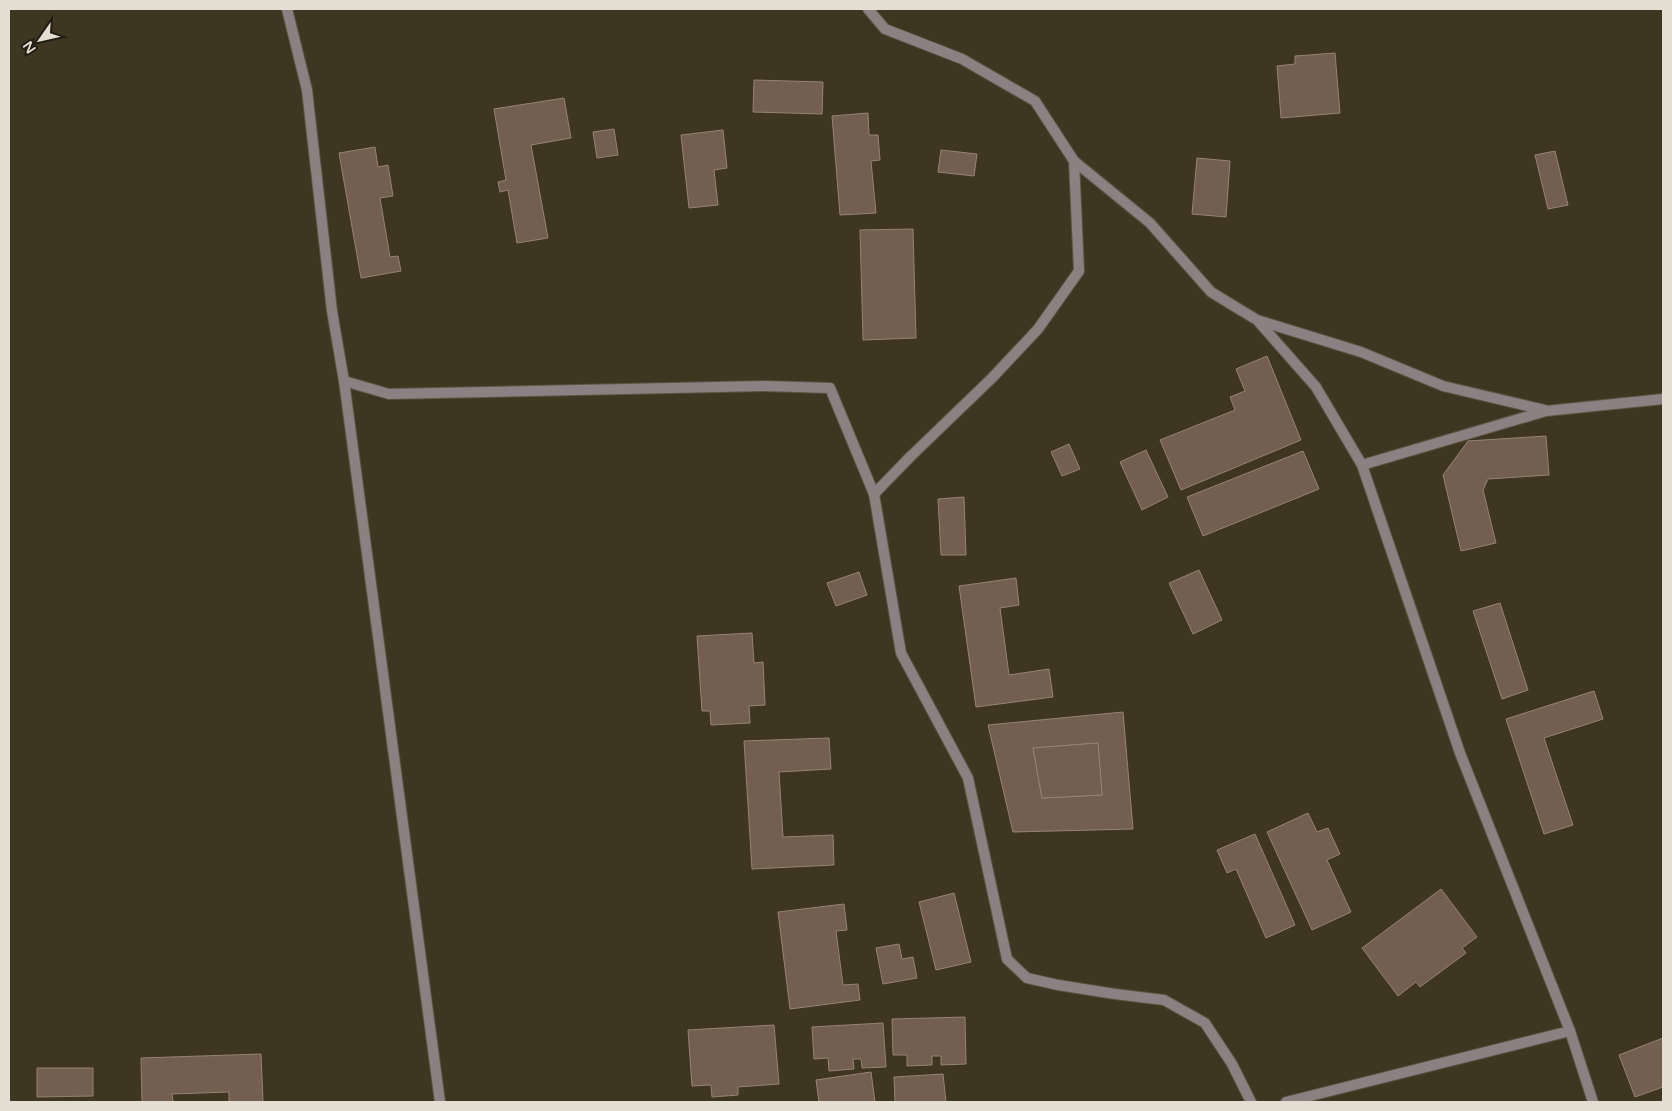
<svg xmlns="http://www.w3.org/2000/svg" width="1672" height="1111" font-family="'Varela Round',sans-serif">
  <style>
    .building { fill: #725f4f; stroke: #978373; fill-rule: evenodd }
    .lines { fill: none; stroke-linecap: round; stroke-linejoin: round }
    .street-casing { stroke: #5d5442; stroke-width: 12 }
    .street { stroke: #8c8082; stroke-width: 10 }
  </style>
  <rect width="100%" height="100%" fill="#3f3622"/>
  <g class="building">
    <path d="M1335,53l5,60 -59,5 -4,-52 18,-2v-8z"/>
    <path d="M754,80l69,2 -1,32 -69,-2z"/>
    <path d="M564,98l7,40 -40,7 17,93 -31,5 -9,-53 -8,2 -2,-10 8,-2 -12,-71z"/>
    <path d="M868,113l1,22h9l2,25 -9,1 5,52 -36,2 -8,-99z"/>
    <path d="M614,129l4,26 -21,3 -4,-26z"/>
    <path d="M723,130l4,38 -13,2 4,35 -29,3 -8,-73z"/>
    <path d="M375,147l3,20 10,-2 5,31 -13,2 10,59 8,-1 3,15 -40,7 -22,-125z"/>
    <path d="M941,150l36,4 -3,22 -36,-4z"/>
    <path d="M1555,151l13,54 -20,4 -13,-54z"/>
    <path d="M1197,158l33,3 -4,56 -34,-3z"/>
    <path d="M913,229l3,109 -53,2 -3,-110z"/>
    <path d="M1267,356l34,84 -120,50 -21,-50 75,-30 -5,-13 15,-6 -9,-22z"/>
    <path d="M1546,436l3,39 -61,4 -5,11 13,53 -35,8 -18,-76 25,-34z"/>
    <path d="M1069,444l11,25 -18,7 -11,-24z"/>
    <path d="M1146,450l22,47 -26,13 -22,-48z"/>
    <path d="M1303,451l16,38 -116,47 -16,-39z"/>
    <path d="M964,497l2,58h-25l-3,-56z"/>
    <path d="M1199,570l23,50 -29,14 -24,-51z"/>
    <path d="M859,572l8,23 -31,11 -9,-23z"/>
    <path d="M1016,578l3,27 -19,3 9,67 40,-6 4,28 -77,10 -17,-121z"/>
    <path d="M1500,603l28,87 -26,9 -29,-88z"/>
    <path d="M752,633l2,30 9,-1 2,43 -16,1 1,17 -39,2 -1,-14h-8l-5,-75z"/>
    <path d="M1594,691l9,28 -59,19 29,87 -29,9 -38,-115z"/>
    <path d="M1123,712l10,117 -120,3 -25,-107zM1098,743l4,52 -60,3 -9,-50z"/>
    <path d="M829,738l2,31 -52,3 4,65 50,-2 1,30 -82,4 -8,-128z"/>
    <path d="M1098,743l4,52 -60,3 -9,-50z"/>
    <path d="M1308,813l9,19 11,-4 12,26 -13,6 24,52 -39,18 -45,-98z"/>
    <path d="M1255,834l40,91 -29,13 -30,-69 -9,4 -10,-23z"/>
    <path d="M1441,889l36,48 -15,11 4,5 -46,34 -4,-5 -18,14 -36,-48z"/>
    <path d="M954,893l17,69 -35,8 -17,-68z"/>
    <path d="M844,904l3,26 -11,1 7,54 15,-1 2,16 -70,9 -12,-97z"/>
    <path d="M899,944l3,15 11,-2 4,21 -34,6 -7,-36z"/>
    <path d="M965,1017l1,47 -25,1v-9h-9v9l-25,1v-11h-14l-1,-36z"/>
    <path d="M883,1023l3,44 -24,1 -1,-9h-8l1,10 -25,2 -1,-13 -14,1 -2,-32z"/>
    <path d="M774,1025l5,59 -41,3v8l-26,2 -1,-12 -19,1 -4,-56z"/>
    <path d="M1663,1038v49l-28,10 -16,-42z"/>
    <path d="M261,1054l2,48h-34v-10l-57,2 1,8h-31l-1,-44z"/>
    <path d="M37,1068h56v28l-56,1z"/>
    <path d="M871,1072l4,30h-56l-3,-22z"/>
    <path d="M943,1074l3,28h-51l-1,-25z"/>
  </g>
  <g class="lines">
    <g class="street-casing">
      <g id="street">
        <path d="M287,9l20,81 25,221 12,70 96,721"/>
        <path d="M868,9l17,20 77,30 73,42 39,60 76,62 61,69 46,28 59,67 46,78 98,288 110,278 23,71"/>
        <path d="M1257,320l104,32 82,34 102,24"/>
        <path d="M344,381l45,13 375,-8 66,2 44,106 27,159 67,125 39,181 20,19 31,7 57,9 49,6 41,23 27,41 19,38"/>
        <path d="M1362,465l184,-54 117,-12"/>
        <path d="M874,494l37,-38 81,-78 46,-49 41,-58 -5,-110"/>
        <path d="M1286,1102l284,-71"/>
      </g>
    </g>
    <use href="#street" class="street"/>
  </g>
  <rect width="1672" height="1111" fill="none" stroke="#e5dfd3" stroke-width="20"/>
  <g transform="translate(40 40) rotate(236)" stroke="#221e15" stroke-width="4" paint-order="stroke">
  <path d="M0-4L9 19L0 12L-9 19Z" fill="#e5dfd3"/>
  <text y="-8" font-size="14" font-weight="bold" text-anchor="middle" fill="#e5dfd3">N</text>
  </g>
</svg>
